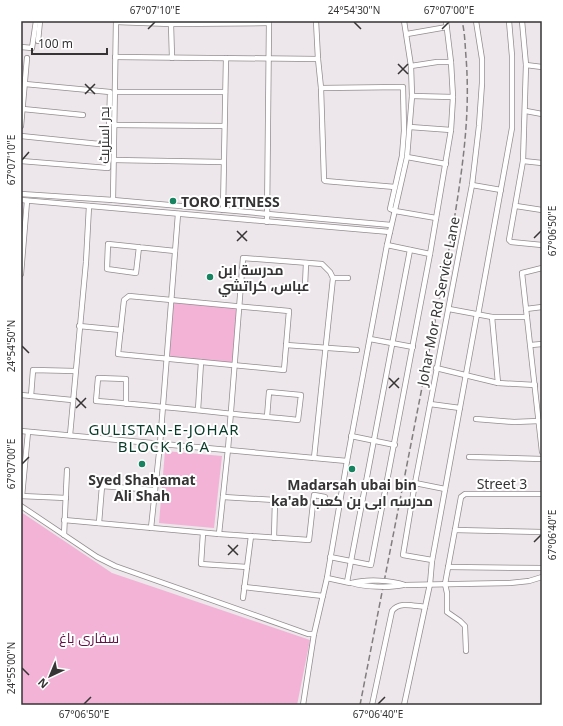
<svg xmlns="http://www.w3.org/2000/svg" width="563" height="726" font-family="'Noto Sans',Cairo,sans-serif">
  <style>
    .green { fill: #f2b3d6 }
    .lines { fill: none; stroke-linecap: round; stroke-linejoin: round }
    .minor-casing { stroke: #938d90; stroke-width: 6 }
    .minor { stroke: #fff; stroke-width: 4.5 }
    .rail { stroke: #817d7f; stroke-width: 1.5; stroke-dasharray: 6 3; stroke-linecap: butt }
    .minor-bridge-casing { stroke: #938d90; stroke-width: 6; stroke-linecap: butt }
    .minor-bridge { stroke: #fff; stroke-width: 4.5 }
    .ticks { fill: none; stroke: #363435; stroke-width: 1.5 }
    .poi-dot { fill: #178360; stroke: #fff; stroke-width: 1.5 }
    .labels { text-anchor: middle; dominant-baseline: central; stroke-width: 4; stroke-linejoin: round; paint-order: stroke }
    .street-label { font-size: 14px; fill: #363435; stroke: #fff }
    .poi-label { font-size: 14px; font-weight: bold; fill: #363435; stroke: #fff; text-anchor: start }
    .park-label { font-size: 14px; fill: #621147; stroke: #fff }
    .neighbourhood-label { font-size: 15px; letter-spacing: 1px; fill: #0a3b2a; stroke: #fff }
    .neatline { fill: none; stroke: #363435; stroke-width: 1.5 }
    .ticks-label { font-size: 10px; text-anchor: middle; fill: #363435 }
  </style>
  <rect width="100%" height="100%" fill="#ede6ea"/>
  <g class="green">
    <path d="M171,300l68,6 -5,59 -67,-6z"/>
    <path d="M165,451l57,5 -8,72 -55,-5z"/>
    <path d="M21,512l91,61 198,67 -13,65h-276z"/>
  </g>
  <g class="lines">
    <g class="minor-casing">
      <g id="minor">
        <path d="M316,21l2,38 3,29 3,92 1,1 70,6"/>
        <path d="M522,21l4,44 -3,96 -14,79 2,2 31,3"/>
        <path d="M116,22l55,2 98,-1"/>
        <path d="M171,24l1,34"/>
        <path d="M407,34l40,-7"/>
        <path d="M38,41l2,-20"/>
        <path d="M21,47l11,1 4,-27"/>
        <path d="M115,57l203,2"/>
        <path d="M526,65l16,2"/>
        <path d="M411,66l26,-4h14"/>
        <path d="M321,88l82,-1 1,44 -2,25 -12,53 5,2 41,7"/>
        <path d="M115,92h110"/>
        <path d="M412,96l41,1"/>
        <path d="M23,109l60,6"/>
        <path d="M526,111l16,3"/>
        <path d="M114,125l110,1"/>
        <path d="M21,126l6,-68"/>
        <path d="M410,127l41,3"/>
        <path d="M21,136l88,9"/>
        <path d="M407,157l39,7"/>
        <path d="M114,160l109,2"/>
        <path d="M21,161l87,7 2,-76 -85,-8"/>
        <path d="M523,161l19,2"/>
        <path d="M472,185l29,5"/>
        <path d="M21,194l92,6 278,25"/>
        <path d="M21,200l369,32"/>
        <path d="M113,200l3,-179"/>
        <path d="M516,206l26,4"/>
        <path d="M223,210l3,-152"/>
        <path d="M267,222l2,-201"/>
        <path d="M387,245l43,9"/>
        <path d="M139,247l-3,26 -29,-4 1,-25 67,7"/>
        <path d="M542,268l-20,5 20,179"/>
        <path d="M21,274l6,-73"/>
        <path d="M284,286h21l1,-23"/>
        <path d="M129,296l160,15 -5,59 -166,-16 6,-54z"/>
        <path d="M449,309l43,8h35"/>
        <path d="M526,309l16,-2"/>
        <path d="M478,315l34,-187v-72l-3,-35"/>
        <path d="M492,317l6,66"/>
        <path d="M79,326l42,4"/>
        <path d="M370,339l43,8"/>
        <path d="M286,345l71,5"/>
        <path d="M531,345l11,-1"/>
        <path d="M436,368l62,15 37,2"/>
        <path d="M21,395l51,5"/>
        <path d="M31,396l2,-26 42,1"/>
        <path d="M126,404v-25l-28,-1 -2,23c67,5 134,13 202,19l3,-25 -32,-3 -2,25"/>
        <path d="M430,404l30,4"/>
        <path d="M198,410l3,-48"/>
        <path d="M476,419l38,3 25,-1"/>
        <path d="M21,431l326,30"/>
        <path d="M70,435l16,-173 3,-56"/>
        <path d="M351,436l44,9"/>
        <path d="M469,457l73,2"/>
        <path d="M314,458l19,-180"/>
        <path d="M415,483l30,6"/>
        <path d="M21,496l45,2"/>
        <path d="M22,496l6,-64"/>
        <path d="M223,497l52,3 -1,38"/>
        <path d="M21,506l76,51 18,9 193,68h6l13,-56 20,-117 40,-216 20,-88 5,-61 -1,-30 -7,-45"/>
        <path d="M64,520l155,14 90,6 5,-45 11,2"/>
        <path d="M99,523l3,-37 53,4"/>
        <path d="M151,528l9,-84 18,-230"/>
        <path d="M455,530l87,2"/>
        <path d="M203,533l-2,31 46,3"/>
        <path d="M219,534l9,-85 15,-191 79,6 8,8 3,6h15"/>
        <path d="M64,535l3,-65"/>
        <path d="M330,557l41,8 59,-311 21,-124 2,-33 -2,-35 -5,-41"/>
        <path d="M432,560l-29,-5 12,-72 57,-298 7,-59 3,-43v-24l-6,-38"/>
        <path d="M448,567l94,1"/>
        <path d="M327,578l23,5"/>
        <path d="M347,582l63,-332"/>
        <path d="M405,585l105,-2 19,-2 13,-4"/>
        <path d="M244,587l79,9"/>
        <path d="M243,598l8,-62"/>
        <path d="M466,651l-1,-25 -5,-5 -13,-9v-19l-2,-9 16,-87 4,-3h77"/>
        <path d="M303,705l11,-71"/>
        <path d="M372,705l20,-94c7,-10 22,-5 33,-4"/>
        <path d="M404,705l26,-121 2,-23 45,-247"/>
      </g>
    </g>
    <use href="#minor" class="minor"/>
    <path class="rail" d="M360,705l91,-466c10,-61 20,-120 15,-182 -1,-12 -1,-24 -4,-36"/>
    <g class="minor-bridge-casing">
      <g id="minor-bridge">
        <path d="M352,583c14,-4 39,-3 53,2"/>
        <path d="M352,583c13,4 37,5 51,2"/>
      </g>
    </g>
    <use href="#minor-bridge" class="minor-bridge"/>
  </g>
  <path class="ticks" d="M354,22l7,7M148,29l7,-7M442,29l7,-7M398,64l10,10M398,74l10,-10M85,84l10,10M85,94l10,-10M22,160l7,-8M237,231l10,10M534,238l7,-7M237,241l10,-10M22,346l7,7M389,378l10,10M389,388l10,-10M76,398l10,10M76,408l10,-10M22,464l7,-7M534,542l7,-7M228,545l10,10M228,555l10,-10M22,668l7,7M84,704l7,-7M378,704l7,-7"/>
  <g class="poi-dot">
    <circle cx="173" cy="201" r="4"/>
    <circle cx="210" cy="277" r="4"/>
    <circle cx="142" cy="464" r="4"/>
    <circle cx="352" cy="469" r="4"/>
  </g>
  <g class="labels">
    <g class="street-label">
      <text transform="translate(103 135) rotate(-90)">بدر اسٹریٹ</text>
      <text transform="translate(438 301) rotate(-79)">Johar Mor Rd Service Lane</text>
      <text x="502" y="483">Street 3</text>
    </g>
    <g class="poi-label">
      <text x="181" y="201">TORO FITNESS</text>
      <text x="218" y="269">مدرسة ابن<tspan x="218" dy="16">عباس، كراتشي</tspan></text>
      <text x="142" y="479" text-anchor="middle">Syed Shahamat<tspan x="142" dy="16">Ali Shah</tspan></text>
      <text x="352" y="484" text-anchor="middle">Madarsah ubai bin<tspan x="352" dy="16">ka'ab مدرسہ ابی بن کعب</tspan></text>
    </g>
    <g class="park-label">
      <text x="89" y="637">سفاری باغ</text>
    </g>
    <g class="neighbourhood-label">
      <text x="164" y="429">GULISTAN-E-JOHAR<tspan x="164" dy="17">BLOCK 16 A</tspan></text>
    </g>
  </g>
  <rect width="563" height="726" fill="none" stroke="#ffffff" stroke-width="44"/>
  <g transform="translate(50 676) rotate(224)" stroke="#ffffff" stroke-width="3" paint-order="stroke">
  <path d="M0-3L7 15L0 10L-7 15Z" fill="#363435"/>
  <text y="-6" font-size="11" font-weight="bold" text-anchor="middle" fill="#363435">N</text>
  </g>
  <path d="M32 48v6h75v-6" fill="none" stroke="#363435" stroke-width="2"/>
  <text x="38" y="48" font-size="12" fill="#363435" stroke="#ffffff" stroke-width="3" paint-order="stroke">100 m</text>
  <rect x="22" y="22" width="519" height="682" class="neatline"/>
  <g class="ticks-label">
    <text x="155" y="14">67°07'10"E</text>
    <text x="354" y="14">24°54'30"N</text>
    <text x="449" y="14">67°07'00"E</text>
    <text transform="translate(11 160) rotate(-90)" y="4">67°07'10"E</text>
    <text transform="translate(552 231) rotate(-90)" y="4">67°06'50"E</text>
    <text transform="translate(11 346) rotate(-90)" y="4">24°54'50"N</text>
    <text transform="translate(11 464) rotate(-90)" y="4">67°07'00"E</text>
    <text transform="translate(552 535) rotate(-90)" y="4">67°06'40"E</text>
    <text transform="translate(11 668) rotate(-90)" y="4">24°55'00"N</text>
    <text x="84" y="718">67°06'50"E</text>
    <text x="378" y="718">67°06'40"E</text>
  </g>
</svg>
